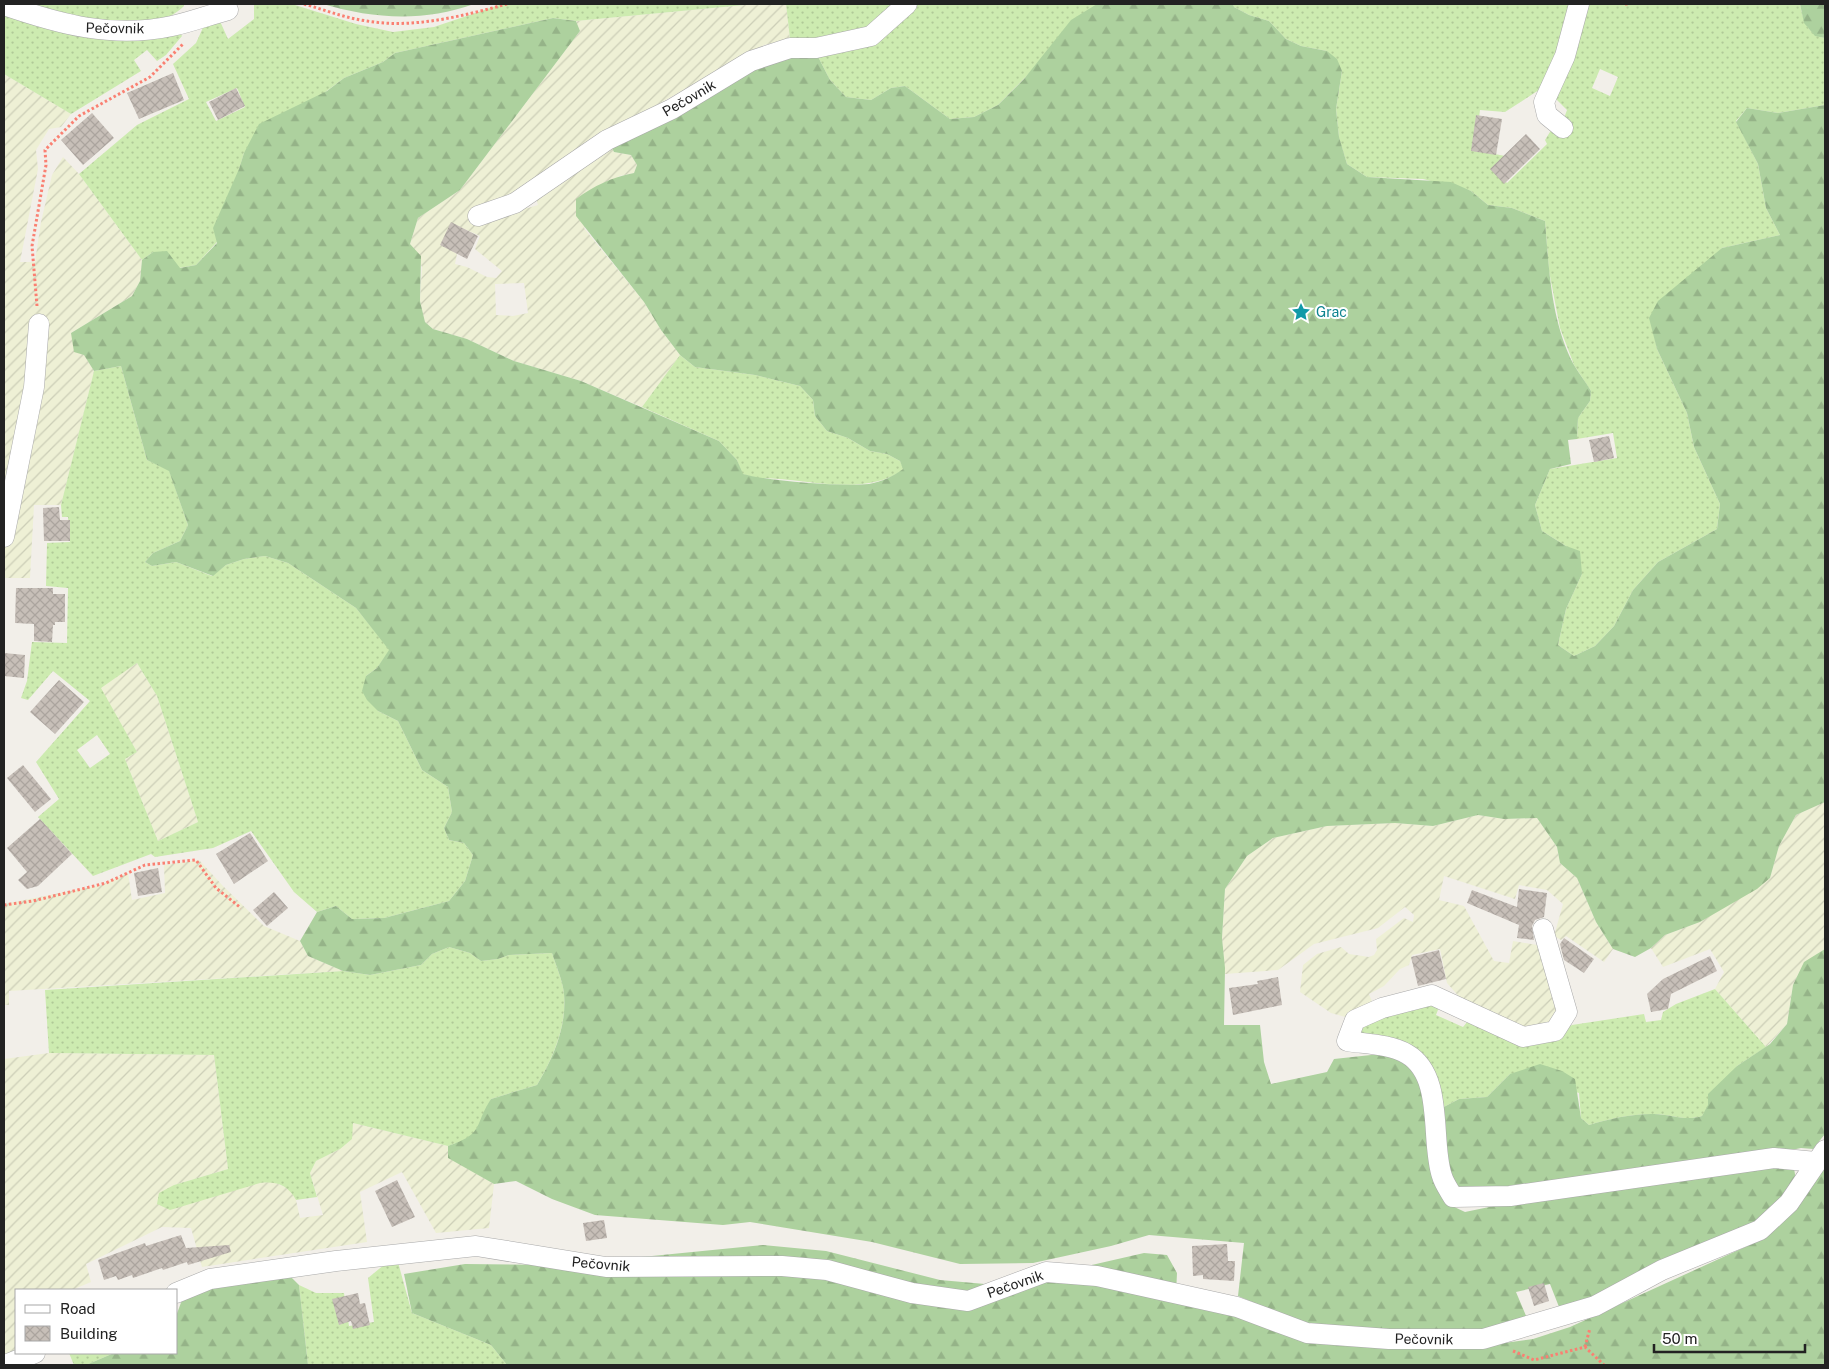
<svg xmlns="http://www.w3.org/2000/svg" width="1829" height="1369" font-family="'Public Sans',sans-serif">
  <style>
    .farmland { fill: url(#farmland-furrows); fill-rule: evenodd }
    .grass { fill: url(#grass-dots); fill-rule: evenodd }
    .forest { fill: url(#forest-firs) }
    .building { fill: url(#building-cross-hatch) }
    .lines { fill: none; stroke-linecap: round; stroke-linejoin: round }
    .street-casing { stroke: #a9a9a9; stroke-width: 21 }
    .path { stroke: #fa8072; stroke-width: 3; stroke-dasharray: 2.5 2.5; stroke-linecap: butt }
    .street { stroke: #fff; stroke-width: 20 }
    .labels { text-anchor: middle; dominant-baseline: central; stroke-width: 4; stroke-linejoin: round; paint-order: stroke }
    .street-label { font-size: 14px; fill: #222; stroke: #fff }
    .culture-label { font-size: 14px; fill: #0d838f; stroke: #fff; text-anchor: start }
  </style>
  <defs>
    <pattern id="farmland-furrows" width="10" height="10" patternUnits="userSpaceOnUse" patternTransform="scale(1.25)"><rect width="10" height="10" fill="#eef0d5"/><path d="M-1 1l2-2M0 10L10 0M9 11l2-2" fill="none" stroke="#ccceb7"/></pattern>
    <pattern id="grass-dots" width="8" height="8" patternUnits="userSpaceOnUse" patternTransform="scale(1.25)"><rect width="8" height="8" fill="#cdebb0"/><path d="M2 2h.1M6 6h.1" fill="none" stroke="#b0c997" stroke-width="1.8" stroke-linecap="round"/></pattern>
    <pattern id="forest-firs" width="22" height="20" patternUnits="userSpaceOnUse" patternTransform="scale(1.25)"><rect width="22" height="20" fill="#add19e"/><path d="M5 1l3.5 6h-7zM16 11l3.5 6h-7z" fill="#95b388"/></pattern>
    <pattern id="building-cross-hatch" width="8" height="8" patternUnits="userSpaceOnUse" patternTransform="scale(1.25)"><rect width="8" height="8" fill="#c7bfb8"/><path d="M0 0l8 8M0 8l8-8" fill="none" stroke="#aba49e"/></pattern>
  </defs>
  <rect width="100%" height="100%" fill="#f2efe9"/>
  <g class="farmland">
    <path d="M755,4h31l4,35 -26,6 -152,85 -92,72 8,6 10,-3 -3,-10 74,-53 5,10 17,3 6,10 -3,8 -15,3 -35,52 60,74 17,28 19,25 -38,52 -61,-26 -67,-20 -47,-22 -34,-10 -8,-7 -5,-21 2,-34 -12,-23 8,-26 42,-28 120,-159 -4,-10zM451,223l29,13 -5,13 27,22 -6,7 -9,-1 -20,-10 -12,-3 2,-10 -13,-9zM524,283l4,30 -15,3 -17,-1 -1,-31z"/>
    <path d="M4,74l67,40 -10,13 -12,2 -13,21 2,19 -18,93h15l6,-40 11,-47 11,-18 16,17 63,86 -2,21 -8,15 -61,37 23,38 -33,134h-27l-4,73h-26z"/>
    <path d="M137,663l20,33 41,126 -40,19 -33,-82 12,-7 -37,-64z"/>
    <path d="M1825,802v147l-21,14 -11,22 -6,39 -21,23 -51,-58 9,-17 -14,-23 -47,18 -12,-19 14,-13 35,-13 70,-44 9,-32 17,-31z"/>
    <path d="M1478,815l26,4 33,-1 20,29 3,16 17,15 19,44 17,27 -9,13 -38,-26 -5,4 -7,-4 9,-32 -16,-14 -28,-5 -4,14 -71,-23 -5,24 25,6 30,55 15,2 4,-22 24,4 24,63 -6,14 -27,10 -66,-32 -15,-17 -7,-34 -28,6 -3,10 -9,4 -16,17 -15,8 4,10 -24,14 -18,-5 -31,-21 3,-27 14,-11 24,-7 8,7 20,3 5,-2 3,-5 -1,-11 28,-21 9,4 1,-7 -9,-8 -27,21 -64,16 -36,26 -53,4 -3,-36 3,-49 22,-33 26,-18 54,-12 68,-3 38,3z"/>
    <path d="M199,860l24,26 41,40 36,15 8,15 35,15 -334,20v14h-5v-101l97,-19 27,-12 4,27 33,-7 -1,-28z"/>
    <path d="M49,1053l165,2 14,114 -54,16 99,-3 17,7 6,11 4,18 23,-3 -13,-42 6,-12 24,-12 13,-26 95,23 1,12 45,26 -5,44 -53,5 -34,-61 -42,20 7,50 -165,25 -11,-39 -29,-1 -76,37 5,18 -19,8h-56v62l-12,5v-298z"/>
  </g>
  <g class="grass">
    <path d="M17,4h167v2c-13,13 -38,22 -57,20 -35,-3 -75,-15 -110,-22z"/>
    <path d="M274,4l21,1 61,19 37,8 41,-5 68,-23h253l-179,17 -23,-3 -158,35 -12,9 -39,16 -100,75 -27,89 -21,23 -17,3 -26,-16 -11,8 -63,-86 58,-49 52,-26 -16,-35 23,-21 10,-22 13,-2 9,20 26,-20v-14zM237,88l8,19 -29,14 -10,-19z"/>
    <path d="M786,4h116l-19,18 -46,15 -47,2z"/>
    <path d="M914,4h183l-99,101 -24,12 -24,2 -45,-33 -14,2 -20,12 -25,-3 -16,-17 -17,-33 11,1z"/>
    <path d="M1233,4h340l-2,16 -29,68 -37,24 -25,-2 -5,40 30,6 -12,11 14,16 40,-39 -2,-4 13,-21 5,2 4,-11 -16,-16 31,-90h218c3,16 7,30 25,34v67l-47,8 -31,-5 -11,13 22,43 8,44 14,27 -58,13 -68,86 3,15 30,64 7,34 26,57 -3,25 -59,33 -25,28 -19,36 -19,20 -21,10 -16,-11 8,-36 16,-35 -16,-28 -24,-15 -7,-26 15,-36 67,-11 -4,-25 -36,6 1,-21 12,-17 1,-10 -17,-26 -14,-37 -11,-57 -4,-50 -33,-13 -24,-3 -17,-14 -48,-12 -56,-2 -20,-13 -8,-26 -3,-29 6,-38 -15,-20 -26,-5 -15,-7 -17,-18 -20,-6 -15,-8zM1600,69l18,8 -8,19 -18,-8z"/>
    <path d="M4,10l175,20 3,6 -16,19 -9,6 -10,-11 -13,10 7,11 -70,43 -67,-40z"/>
    <path d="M680,355l15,12 60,8 45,11 13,14 2,16 12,15 21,7 22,13 17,3 13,7 4,8c-41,30 -101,8 -147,9l-15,-4 -5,-14 -18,-19 -77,-34z"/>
    <path d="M121,366l26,94 22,10 19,55 -8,16 -27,12 -8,9 7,4 24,-4 36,14 14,-11 18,-6 21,-3 23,7 68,45 34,42 -13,18 -11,8 12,35 20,10 24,49 26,17 4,25 -8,16 5,12 15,3 9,12 -8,26 -16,20 -65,17 -32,1 -16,-13 -19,6 -23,-20 -43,-61 -38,17 -58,9 -4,-3 -58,22 -55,-59 21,-18 -23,-37 54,-61 -37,-30 -25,29 -7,-2 6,-17 5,-39 35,1 1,-55 -22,-2 1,-43 23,-1 -2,-25h-6l-1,-12 33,-134zM137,663l20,33 41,126 -40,19 -33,-82 12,-7 -36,-64zM97,735l13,19 -20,14 -13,-18z"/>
    <path d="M449,947l21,6 11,8 17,-2 11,-4 43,-2c4,13 11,28 12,41 3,32 -11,64 -27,91l-46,14 -12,28 -11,12 -20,7 -95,-23 -1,16 -12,10 -24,12 -6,12 7,24 -21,3c-8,-15 -19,-19 -36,-17l-90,27 -13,-6 2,-11 15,-8 54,-16 -14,-114 -165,-2 -4,-63 298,-19 27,4 51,-10 11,-11z"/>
    <path d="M1715,989l51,58 -29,19 -35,50c-18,6 -33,-3 -50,-2 -22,0 -43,5 -63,11l-8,-7 -2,-25 -69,-19 -23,23 -28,2 -19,10 -84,-76 11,-12 74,-19 -5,13 27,12 9,-11 76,23 24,-14 72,-11 2,8 15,-2 2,-8 13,-8z"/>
    <path d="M396,1255l16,58 79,32 16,20h-199l-9,-80 17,8h28l5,33 25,-4 -6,-44z"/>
    <path d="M69,1353h45l-28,12h-12z"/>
  </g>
  <g class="forest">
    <path d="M323,4h151c-50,18 -101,15 -151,0z"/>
    <path d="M1097,4h136l1,3 15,8 20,6 17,18 15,7 26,5 10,8 5,12 -6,38 3,28 8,27 20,13 84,5 20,9 17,14 24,3 33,13c4,48 6,101 29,144 5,9 12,17 17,26l-1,10 -12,17 -1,21 -9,1 3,24 -21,5 -15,36 7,26 24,15 14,5 2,23 -16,35 -8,36 16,11 21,-10 19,-20 19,-36 25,-28 59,-33 3,-25 -26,-57 -7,-34 -30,-64 -8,-31 9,-17 64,-53 58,-13 -14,-27 -8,-44 -22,-42 11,-14 31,5 47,-8v697l-29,13 -17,31 -9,32 -13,11 -57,33 -35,13 -14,13 -16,9 -22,-8 -17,-27 -19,-44 -17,-15 -3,-16 -20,-29 -33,1 -26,-4 -45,11 -38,-3 -68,3 -54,12 -26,18 -22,33 -3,49 3,30 -1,57h36l4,37 7,22 56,-12 7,-13 37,-4h24l23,17 30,132 17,8 58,-12 254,-37 17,5 2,13 -18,26 -24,15 -193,90 -11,-28 -34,8 13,31 -50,7 -106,1 -62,-4 -73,-31 6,-53 -95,-8 -38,11 -78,17 -73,1 -88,-22 -122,-20 -27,3 -128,-10 -43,-16 -36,-18 -22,3 -46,-26v-12c37,-13 25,-19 43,-47l46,-14c16,-27 30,-58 27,-91 -1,-13 -8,-28 -12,-41l-43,2 -11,4 -17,2 -11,-8 -21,-6 -17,7 -11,11 -51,10 -27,-4 -35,-15 -8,-15 17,-29 19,-6 16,13 32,-1 65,-17 16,-20 8,-26 -9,-12 -15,-3 -5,-12 8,-16 -4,-25 -26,-17 -24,-49 -20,-10 -11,-11 -5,-9 4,-15 11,-8 12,-18 -33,-42 -68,-45 -23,-7 -21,3 -18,6 -13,11 -37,-14 -24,4 -7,-4 8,-9 27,-12 8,-16 -19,-54 -22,-11 -26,-94 -27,5 -10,-16 -10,-3 -3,-19 61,-37 8,-15 2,-21 11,-8 14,-1 13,17 16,-3 21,-22 -4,-15 26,-59 5,-16 15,-29 68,-33 17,-13 39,-16 12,-9 158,-35 23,3 4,10 -120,159 -42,28 -8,26 11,12 -1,45 5,21 8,7 34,10 47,22 67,20 138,60 18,19 6,14c25,7 99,13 126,10 12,-2 25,-8 34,-15l-3,-8 -13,-7 -17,-3 -22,-13 -21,-7 -12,-15 -2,-16 -13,-14 -45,-11 -60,-8 -15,-12 -19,-25 -17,-28 -68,-86v-17c18,-13 36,-22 58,-26l3,-8 -6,-10 -17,-3 -5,-10 159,-86 45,-9 17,33 16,17 25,3 20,-12 14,-2 45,33 24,-2 24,-12 26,-26 47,-59z"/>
    <path d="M1800,4h25v34l-10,-2 -11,-13z"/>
    <path d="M1825,949v185l-12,15 -12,-1 -68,14 -264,35 -23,-22 -6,-66 19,-10 28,-2 23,-23 30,-10 22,7 13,8 6,39 8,7c20,-6 41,-11 62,-11 18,-1 33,8 51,2l6,-11v-11l29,-28 33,-22 17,-20 6,-39 11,-23z"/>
    <path d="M1825,1161v204h-1318l-16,-20 -79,-32 -8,-39 61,-10 96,1 202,-20 63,6 114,29 45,4 50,-6 109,-25 23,2 10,18 -1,21 75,27 231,25 51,-7 37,-12 197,-90z"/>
    <path d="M287,1273l12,12 9,80h-222l28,-12h62v-37l6,-16 45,-20z"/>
  </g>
  <g class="building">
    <path d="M173,73l11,27 -45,19 -12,-26z"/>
    <path d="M236,88l9,18 -27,14 -9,-18z"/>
    <path d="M92,113l22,25 -31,27 -22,-25z"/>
    <path d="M1476,115l26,4 -6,36 -25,-4z"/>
    <path d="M1526,134l14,15 -36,35 -14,-15z"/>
    <path d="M451,222l27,14 -11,23 -27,-14z"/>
    <path d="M1609,436l5,22 -20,4 -5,-22z"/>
    <path d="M59,507l1,13h10v21h-26l-1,-33z"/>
    <path d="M16,588h37v6h12v28h-10v3h-2l-1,17 -18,-1v-17l-19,-1z"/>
    <path d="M4,653l21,2 -1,23 -20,-2z"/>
    <path d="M59,680l25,22 -29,32 -25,-22z"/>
    <path d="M23,765l28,34 -16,13 -28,-34z"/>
    <path d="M40,819l32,35 -34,32 -11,3 -9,-9 9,-8 -20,-24z"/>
    <path d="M250,833l18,28 -34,23 -18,-30z"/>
    <path d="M158,868l4,24 -24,4 -4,-23z"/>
    <path d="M1519,889l28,4 -3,24 -9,3 -3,6 2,14 -17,-2 2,-13 -52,-22 5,-13 45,17z"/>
    <path d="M274,892l14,16 -21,18 -14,-16z"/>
    <path d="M1564,938l30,21 -10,14 -20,-13 -4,-16z"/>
    <path d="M1439,950l7,29 -28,7 -7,-29z"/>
    <path d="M1710,956l7,15 -46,23 -3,15 -17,3 -4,-18 16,-15z"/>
    <path d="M1278,977l4,28 -49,10 -4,-27 29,-4 -1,-3z"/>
    <path d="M397,1180l18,37 -23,10 -17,-36z"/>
    <path d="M604,1220l3,18 -21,3 -3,-18z"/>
    <path d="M181,1235l5,13 43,-3 2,7 -43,13 -1,-3 -24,8 -1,-2 -29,10 -1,-3 -14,5 -2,-4 -12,4 -6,-20 47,-17 1,3z"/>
    <path d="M1227,1244l1,17h7l-1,20 -31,-2v-4l-10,1 -1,-30z"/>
    <path d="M1544,1283l5,18 -15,5 -6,-19z"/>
    <path d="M358,1293l2,11 5,-1 5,22 -17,4 -2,-8 -12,4 -7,-26z"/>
  </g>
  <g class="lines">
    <g class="street-casing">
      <g id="street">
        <path d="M4,5c55,19 109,34 168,21 19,-4 37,-11 56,-16"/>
        <path d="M1563,128l-16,-13 -3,-13 21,-46 14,-52"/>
        <path d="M478,216l37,-13 92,-63 65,-31 79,-48 39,-13h26l55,-12 36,-32"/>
        <path d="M4,537l30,-150 5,-63"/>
        <path d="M1543,929l24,83 -12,19 -32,6 -91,-42 -50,13 -27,12 -8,21c19,3 43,3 60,13 38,22 23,88 35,122 2,7 7,14 11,21l57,-1 264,-38 42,4"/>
        <path d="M176,1293l34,-14 126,-18 140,-15 130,21 176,-1 45,4 85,23 56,8 78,-29 51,4 140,31 70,26 82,6h94l112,-33 67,-36 98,-40 29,-27 36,-53"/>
        <path d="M5,1365l30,-12"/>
      </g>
    </g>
    <g class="path">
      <path d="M304,4c21,6 41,14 63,17 46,8 96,-5 140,-17"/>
      <path d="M1625,4h3"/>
      <path d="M37,306l-5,-60 14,-81 -1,-15 34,-34 71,-39 33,-33"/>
      <path d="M4,905l29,-4 73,-18 39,-18 51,-5 20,28 25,20"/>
      <path d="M1585,1347l5,-19"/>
      <path d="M1513,1351l21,9 51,-13 19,18"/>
    </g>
    <use href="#street" class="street"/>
  </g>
  <defs>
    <g id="sight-bare" transform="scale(1.5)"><path d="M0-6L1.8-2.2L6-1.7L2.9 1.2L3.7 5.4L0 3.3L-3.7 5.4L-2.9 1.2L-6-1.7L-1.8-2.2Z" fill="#0f9aa8" stroke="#fff" stroke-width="2.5" paint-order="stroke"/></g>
  </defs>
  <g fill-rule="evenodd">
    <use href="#sight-bare" x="1301" y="312"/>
  </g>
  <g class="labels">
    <g class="street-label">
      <text transform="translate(115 28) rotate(1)">Pečovnik</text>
      <text transform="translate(689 98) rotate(-30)">Pečovnik</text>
      <text transform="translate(601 1264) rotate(5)">Pečovnik</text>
      <text transform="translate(1015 1284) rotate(-19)">Pečovnik</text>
      <text transform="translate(1424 1339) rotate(1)">Pečovnik</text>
    </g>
    <g class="culture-label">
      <text x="1316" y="312">Grac</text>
    </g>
  </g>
  <rect width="1829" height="1369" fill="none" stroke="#222222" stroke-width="10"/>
  <rect x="15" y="1289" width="162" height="65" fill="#ffffff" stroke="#a7a7a7"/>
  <rect x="25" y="1305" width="25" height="8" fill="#ffffff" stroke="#a7a7a7"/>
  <text x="60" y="1314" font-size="15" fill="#222222">Road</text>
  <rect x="25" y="1326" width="25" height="15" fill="url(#building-cross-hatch)" stroke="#a7a7a7"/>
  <text x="60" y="1339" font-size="15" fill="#222222">Building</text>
  <path d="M1654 1344v8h151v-8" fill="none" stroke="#222222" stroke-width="2.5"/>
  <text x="1662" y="1344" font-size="15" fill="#222222" stroke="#ffffff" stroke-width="4" paint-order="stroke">50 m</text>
</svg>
